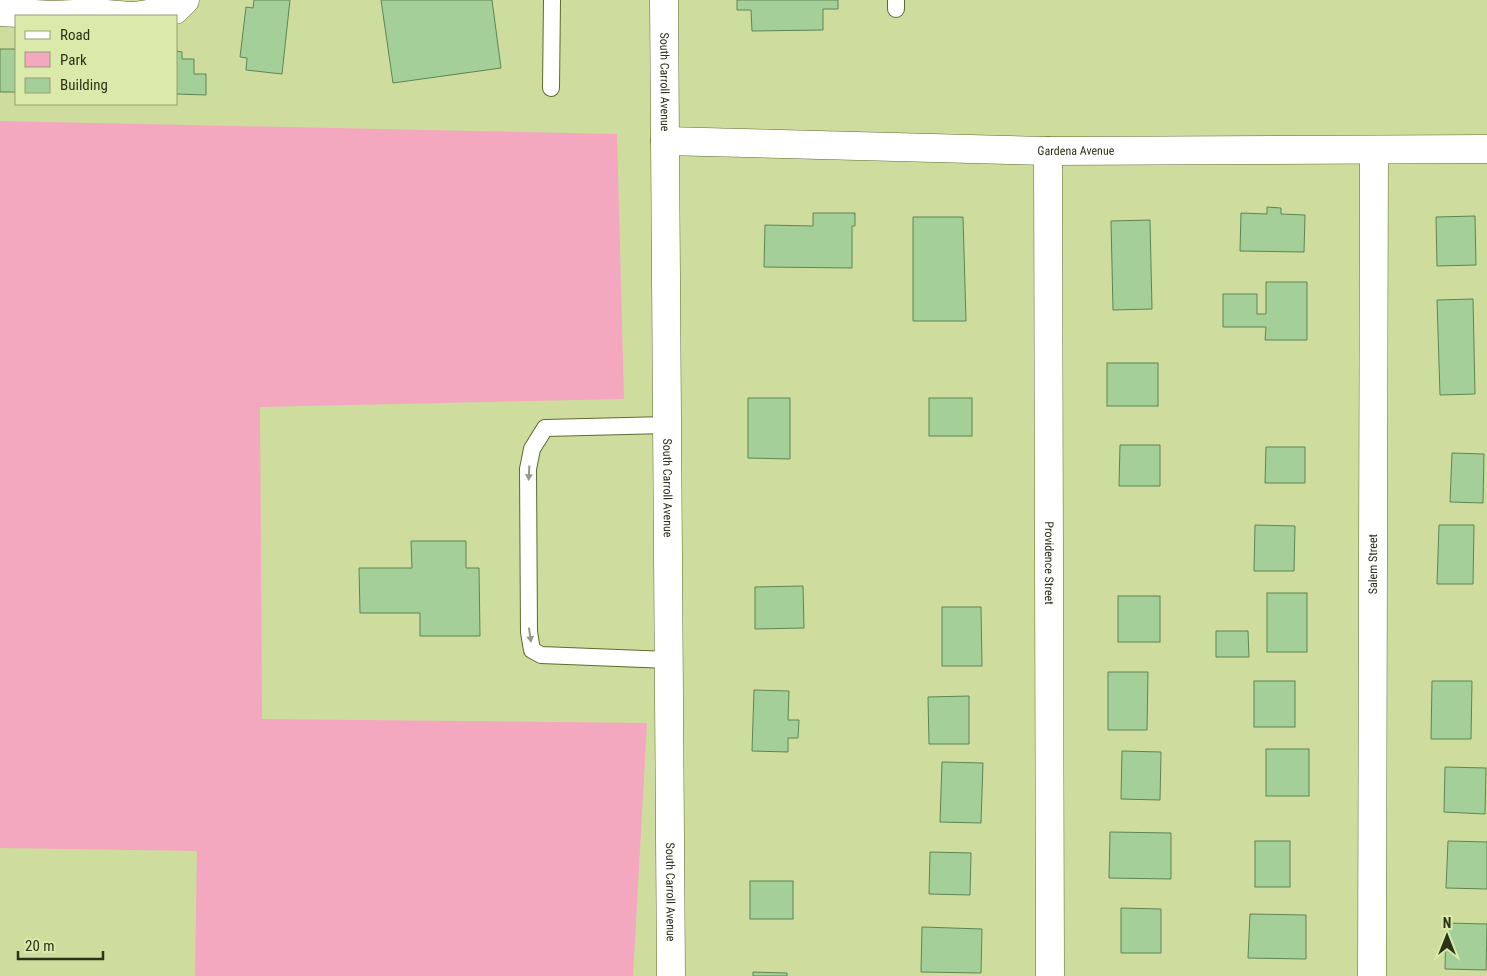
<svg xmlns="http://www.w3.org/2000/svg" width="1487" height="976" font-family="'Roboto Condensed',sans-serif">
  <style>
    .green { fill: #f3a8c0 }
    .building { fill: #a5cf99; stroke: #5e8553 }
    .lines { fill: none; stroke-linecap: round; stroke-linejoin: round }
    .lane-casing { stroke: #5e6a2e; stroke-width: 18 }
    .street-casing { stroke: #5e6a2e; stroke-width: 29 }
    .secondary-casing { stroke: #5e6a2e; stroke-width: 29 }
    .lane { stroke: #fff; stroke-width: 16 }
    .street { stroke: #fff; stroke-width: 28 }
    .secondary { stroke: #fff; stroke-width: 28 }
    .oneway { fill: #96988c }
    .labels { text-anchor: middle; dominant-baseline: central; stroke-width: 4.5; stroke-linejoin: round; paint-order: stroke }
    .street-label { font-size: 12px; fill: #2c3218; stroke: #dbeaaa }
  </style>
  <rect width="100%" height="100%" fill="#cedd9d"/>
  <path class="green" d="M0,121l617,13 7,265 -364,8 2,312 385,4 -14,253h-438l2,-125 -197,-3z"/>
  <g class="building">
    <path d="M254,0h36l-8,74 -36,-4 1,-12 -7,-1 6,-50 7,1z"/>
    <path d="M381,0h111l9,68 -108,15z"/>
    <path d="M737,0h101v9h-15v21l-71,1 -1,-21h-14z"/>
    <rect x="0" y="49" width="16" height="43"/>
    <path d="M176,51l6,1v7h12v15h12v21l-30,-1z"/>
    <path d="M1267,207l14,1v6l24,1 -1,37 -64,-1 1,-38 26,1z"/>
    <path d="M813,213h42v13h-3v42l-88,-1 1,-42 48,1z"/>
    <path d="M1475,216l1,49 -39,1 -1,-49z"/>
    <path d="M913,217h50l3,104h-53z"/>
    <path d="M1150,220l2,89 -39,1 -2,-89z"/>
    <path d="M1266,282h41v58h-42l1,-13h-43v-33h34v20h9z"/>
    <path d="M1473,299l2,95 -35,1 -3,-95z"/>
    <rect x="1107" y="363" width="51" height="43"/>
    <path d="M748,398h42v61l-42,-1z"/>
    <rect x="929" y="398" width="43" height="38"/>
    <path d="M1120,445h40v41h-41z"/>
    <path d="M1266,447h39v36h-40z"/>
    <path d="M1452,453l32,1 -1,49 -33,-1z"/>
    <path d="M1255,525l40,1 -1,45h-40z"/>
    <path d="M1439,525h35l-1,59h-36z"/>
    <path d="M411,541h55v27h13l1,68h-60v-23h-60l-1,-45h53z"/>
    <path d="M803,586l1,42 -49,1v-42z"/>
    <rect x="1267" y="593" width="40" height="59"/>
    <rect x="1118" y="596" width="42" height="46"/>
    <path d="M942,607h39l1,59h-40z"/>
    <path d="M1216,631h32l1,26h-33z"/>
    <path d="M1108,672h40l-1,58h-39z"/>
    <rect x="1254" y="681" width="41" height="46"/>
    <path d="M1432,681h40l-1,58h-40z"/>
    <path d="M754,690l35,1 -1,29h11l-1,18h-10v14l-36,-1z"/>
    <path d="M969,696v48h-40l-1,-47z"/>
    <rect x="1266" y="749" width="43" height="47"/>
    <path d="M1122,751l39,1 -1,48 -39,-1z"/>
    <path d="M942,762l41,1 -2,60 -41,-1z"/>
    <path d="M1445,767l41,1 -1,46 -41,-2z"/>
    <path d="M1110,832l61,1v46l-62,-1z"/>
    <rect x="1255" y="841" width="35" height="46"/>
    <path d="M1448,841l39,1v47l-41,-1z"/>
    <path d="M930,852l41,1 -1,42 -41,-1z"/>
    <rect x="750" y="881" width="43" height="38"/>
    <path d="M1121,908l40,1v44h-40z"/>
    <path d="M1250,914l56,1v44l-58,-1z"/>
    <path d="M1446,923l41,1 -1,46 -41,-1z"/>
    <path d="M922,927l60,2 -1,44 -60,-1z"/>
    <path d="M753,972l34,1v3h-34z"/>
  </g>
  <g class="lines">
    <g class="lane-casing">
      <g id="lane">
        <path d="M896,9v-9"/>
        <path d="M551,88l1,-88"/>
        <path d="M667,425l-122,3 -13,21 -4,20 1,163 3,18 9,5 128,5"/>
      </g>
    </g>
    <g class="street-casing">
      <g id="street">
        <path d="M0,12l52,3 43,-2 35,3"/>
        <path d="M134,16l41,-6 10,-10"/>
        <path id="s1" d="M665,141l383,10 439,-2"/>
        <path id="s2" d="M1048,151l2,825"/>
        <path id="s3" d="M1372,976l2,-825"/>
      </g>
    </g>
    <g class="secondary-casing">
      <g id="secondary">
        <path id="s4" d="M664,0l7,976"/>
      </g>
    </g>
    <use href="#lane" class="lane"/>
    <use href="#street" class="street"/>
    <use href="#secondary" class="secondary"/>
  </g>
  <defs><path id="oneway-solid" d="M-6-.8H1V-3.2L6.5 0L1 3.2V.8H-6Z" transform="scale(1.25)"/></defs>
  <g class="oneway">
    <use href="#oneway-solid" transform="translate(529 473) rotate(93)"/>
    <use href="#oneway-solid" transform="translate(530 635) rotate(82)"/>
  </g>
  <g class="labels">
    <g class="street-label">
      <text stroke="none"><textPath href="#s4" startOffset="82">South Carroll Avenue</textPath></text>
      <text stroke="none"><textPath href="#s1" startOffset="411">Gardena Avenue</textPath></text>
      <text stroke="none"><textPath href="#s4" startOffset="488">South Carroll Avenue</textPath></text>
      <text stroke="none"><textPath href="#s2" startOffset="412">Providence Street</textPath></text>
      <text stroke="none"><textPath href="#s3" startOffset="412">Salem Street</textPath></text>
      <text stroke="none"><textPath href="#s4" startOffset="892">South Carroll Avenue</textPath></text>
    </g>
  </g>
  <rect x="15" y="15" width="162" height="90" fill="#dbeaaa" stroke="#95a070"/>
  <rect x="25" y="31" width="25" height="8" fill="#ffffff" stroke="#95a070"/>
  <text x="60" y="40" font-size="15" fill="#2c3218">Road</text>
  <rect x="25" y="52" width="25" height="15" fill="#f3a8c0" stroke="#95a070"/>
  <text x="60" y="65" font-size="15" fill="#2c3218">Park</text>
  <rect x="25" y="78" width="25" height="15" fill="#a5cf99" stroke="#95a070"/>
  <text x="60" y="90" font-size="15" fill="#2c3218">Building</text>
  <g transform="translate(1447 936)" stroke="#dbeaaa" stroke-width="4" paint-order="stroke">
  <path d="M0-4L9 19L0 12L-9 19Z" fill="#2c3218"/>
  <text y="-8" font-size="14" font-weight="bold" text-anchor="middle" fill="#2c3218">N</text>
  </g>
  <path d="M18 951v8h85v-8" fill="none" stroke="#2c3218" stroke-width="2.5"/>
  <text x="25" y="951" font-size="15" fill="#2c3218" stroke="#dbeaaa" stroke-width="4" paint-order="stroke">20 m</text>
</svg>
